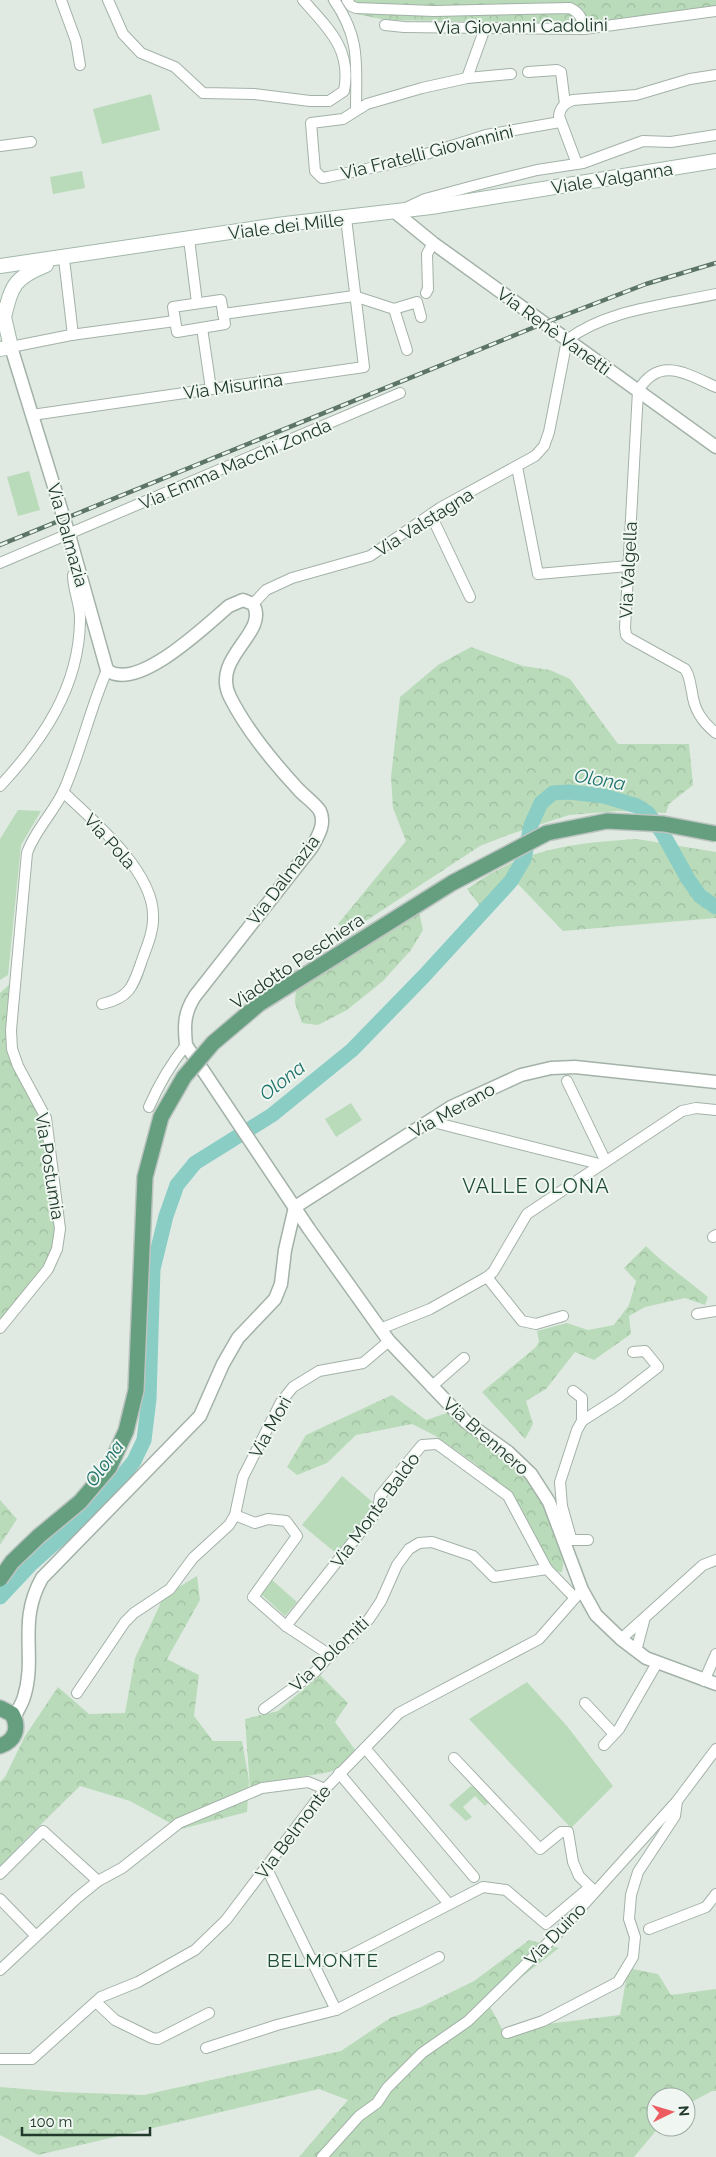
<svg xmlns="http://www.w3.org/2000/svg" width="716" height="2157" font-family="Raleway,sans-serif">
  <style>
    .green { fill: #b9dbb9 }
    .forest { fill: url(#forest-crowns) }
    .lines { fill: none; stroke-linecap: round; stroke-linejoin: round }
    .river { stroke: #89cdc5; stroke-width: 15 }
    .minor-casing { stroke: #a3b2a8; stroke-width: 12 }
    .tertiary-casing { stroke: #a3b2a8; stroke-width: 15 }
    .secondary-casing { stroke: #a2b8aa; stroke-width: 16 }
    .primary-casing { stroke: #bcc4c0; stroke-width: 18 }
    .minor { stroke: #fff; stroke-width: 10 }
    .tertiary { stroke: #fff; stroke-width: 12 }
    .secondary { stroke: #fff; stroke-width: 14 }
    .primary { stroke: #669e80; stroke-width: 15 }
    .rail-casing { stroke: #5c7567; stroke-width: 4.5 }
    .rail { stroke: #f0f7f2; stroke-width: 2.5; stroke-dasharray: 8; stroke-linecap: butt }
    .primary-bridge-casing { stroke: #bcc4c0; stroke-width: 18; stroke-linecap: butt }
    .primary-bridge { stroke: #669e80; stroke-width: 15 }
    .labels { text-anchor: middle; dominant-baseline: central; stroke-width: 4; stroke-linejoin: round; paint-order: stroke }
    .street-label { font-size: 18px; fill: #213a2c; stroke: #f0f7f2 }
    .water-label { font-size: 19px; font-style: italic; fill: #1e726a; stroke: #f0f7f2 }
    .neighbourhood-label { font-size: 19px; letter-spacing: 1px; fill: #1e4b34; stroke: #f0f7f2 }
    .quarter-label { font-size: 20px; letter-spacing: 1px; fill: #1e4b34; stroke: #f0f7f2 }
  </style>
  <defs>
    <pattern id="forest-crowns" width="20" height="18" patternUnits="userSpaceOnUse" patternTransform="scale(1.25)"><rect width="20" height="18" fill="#b9dbb9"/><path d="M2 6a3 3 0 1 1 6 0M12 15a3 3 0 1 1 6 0" fill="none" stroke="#9fbd9f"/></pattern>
  </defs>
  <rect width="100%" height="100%" fill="#e0eae3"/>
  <g class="green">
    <path d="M151,94l9,36 -58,14 -9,-35z"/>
    <path d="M82,171l3,17 -32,6 -3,-17z"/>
    <path d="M29,471l11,39 -22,6 -11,-39z"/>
    <path d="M18,810l23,1 -20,34 -13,130 -8,5v-141z"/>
    <path d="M351,1103l11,17 -26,17 -11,-18z"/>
    <path d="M342,1476l33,28 -38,50 -35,-29z"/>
    <path d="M272,1580l25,22 -12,14 -24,-22z"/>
    <path d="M527,1682l40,44 46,60 -42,42 -102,-109z"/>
    <path d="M471,1786l3,1 15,15 -4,4 -10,-10 -12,11 9,10 -6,4 -17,-16z"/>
  </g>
  <g class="forest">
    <path d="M327,0h389v7l-136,16 -194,-3 -30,-6 -15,-11 -7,5z"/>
    <path d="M471,647l52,19 27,4 20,9 48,65h71l4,41 -24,19 -3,9 -48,-2 -49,4 -61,20 -28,11 -131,86 -11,-8 68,-83 -13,-33 -2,-31 9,-80 38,-32z"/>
    <path d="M637,839l79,13v66l-153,13 -47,-49 -32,29 -17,-22c55,-40 103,-46 170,-50z"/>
    <path d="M419,912l4,18 -12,20 -28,31 -36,29 -29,15 -16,-2 -7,-20 1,-16z"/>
    <path d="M11,983l-4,50 35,85 15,111c-7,38 -33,63 -57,92v-328z"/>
    <path d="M646,1246c19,19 42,34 62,51l-3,8 -20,-7 -40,9 -16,9 2,18 -37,26 -19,-8 -29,37 -20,12 7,23 -8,15 -43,-47 54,-45 3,-6 -2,-10 30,-8 21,7 26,-5 15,-20 7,-24 -12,-13z"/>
    <path d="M392,1395l34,25 24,-8 54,42 23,23 19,29 18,52 -2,14h-3l-10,-7 -37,-72 -38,-30 -40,-28 -22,-11 -56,11 -29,28 -30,12 -10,-8 19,-32z"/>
    <path d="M0,1500l17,19 -17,26z"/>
    <path d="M197,1576l3,24 -33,59 32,16 -5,41 19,25h29l7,40 -2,31 -66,17 -51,-28 -50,-15 -57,56 -23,26v-86l5,-5 20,-41 33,-49 31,27 36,-1 10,-55 29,-62z"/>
    <path d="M320,1675l28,28 -13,19 21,29 -15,16 -11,5 -70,12 -10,4 -5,-69 33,-8z"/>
    <path d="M529,1940l30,8 -71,55 18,33 41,-12 73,-9 8,-47 30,6 13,21 45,-6v102h-4l-26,14v-8h-30v30h3l-25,30h-335l49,-57 -29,-11 -281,66 -38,-20v-48l60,5 84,3 197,-44 49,-33 31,-11 53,-26z"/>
  </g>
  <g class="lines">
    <path class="river" d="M0,1597l30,-32 74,-66 30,-38 10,-21 5,-41 4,-130 13,-53 11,-31 18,-22 77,-48 80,-65 72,-74 87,-95 13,-22 7,-34 10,-22 12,-10 16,-1 35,4 33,10 11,7 15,21 25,45 12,17 16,11"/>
    <g class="minor-casing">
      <g id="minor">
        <path d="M61,0l15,41 4,24"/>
        <path d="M108,0l15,34 18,19 34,14 28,26 51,1 56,7h19l15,-10c8,-41 -15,-62 -41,-91"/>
        <path d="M334,0c27,39 22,64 22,110"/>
        <path d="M347,0l4,6 5,2 78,3 136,-3c10,5 12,10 14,21"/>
        <path d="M385,25l19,2 180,2 132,-18"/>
        <path d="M528,72l29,-2 4,2 4,32"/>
        <path d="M511,74l-44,4 -45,10 -55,16 -24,15 -32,4 4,48 7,7 6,-1 76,-16 82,-26 74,-13"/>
        <path d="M467,78l18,-50"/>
        <path d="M0,146l31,-4"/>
        <path d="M577,164l-18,-48c1,-9 6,-13 14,-16l63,-5 54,-16 26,-4"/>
        <path d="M408,207l17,-8 52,-14 60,-15 46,-7 60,-22 28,1 45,-7"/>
        <path d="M189,239l8,64"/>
        <path d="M64,259l9,76"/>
        <path d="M426,293l2,-4 -1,-35 6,-11"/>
        <path d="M221,300l4,24 -48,8 -4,-25z"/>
        <path d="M394,309l13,41"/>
        <path d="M223,314l131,-18 40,13 23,-7 4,15"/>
        <path d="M202,328l9,61"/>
        <path d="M11,347l60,-12 104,-14"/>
        <path d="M716,387c-29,-13 -57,-32 -78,4l-13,237 1,7 3,3 56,31c5,7 5,15 7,23 2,18 10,30 24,41"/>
        <path d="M32,415l332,-48 -18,-149"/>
        <path d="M517,467l21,107 90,-8"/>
        <path d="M431,515l39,82"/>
        <path d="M0,563l400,-170"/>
        <path d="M253,604l13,-14 26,-12 78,-22 70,-48 95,-52 9,-10 5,-14 18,-92c41,-31 99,-35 149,-46"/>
        <path d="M0,786c43,-46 79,-99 80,-165 1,-16 -7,-30 -7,-46l6,-3"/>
        <path d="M63,792c30,28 90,79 90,123 1,17 -7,33 -12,48 -8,24 -12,35 -39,41"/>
        <path d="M567,1081l38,79"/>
        <path d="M149,1107c10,-23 21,-42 37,-62"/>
        <path d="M429,1121l170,43"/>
        <path d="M713,1237l3,-2"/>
        <path d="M487,1277l35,44 14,3 27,-8"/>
        <path d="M697,1314l19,-3"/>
        <path d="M0,1328l48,-59 9,-20 3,-20 -14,-111 -28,-52 -6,-17 -1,-19 16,-177c8,-23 27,-41 37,-63 17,-39 26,-81 43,-120"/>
        <path d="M380,1329l50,-20 57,-32 6,-5 34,-58 155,-103 14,-3 20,2"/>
        <path d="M431,1387l33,-29"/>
        <path d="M573,1391l9,7v23"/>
        <path d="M235,1515l20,8 13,-4 18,2 11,15 -44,61 33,29 44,29"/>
        <path d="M571,1538l-9,-32 -2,-24 17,-52 5,-9 36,-23 40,-31 -13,-16 -12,1"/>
        <path d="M566,1540h22"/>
        <path d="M286,1626l92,-116 2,-14 42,-51 15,-1 71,52 39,73"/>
        <path d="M621,1639l82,-74 13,-5"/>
        <path d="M636,1651l8,-30"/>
        <path d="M704,1681l12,-27"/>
        <path d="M77,1693l48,-71 9,-9 36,-24 23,-31 36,-33 6,-10 8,-38 38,-75 12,-15 26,-16 44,-8 26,-22"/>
        <path d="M585,1703l29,31"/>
        <path d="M264,1709l51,-37 15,-17 20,-17 19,-19 12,-18 16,-36 12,-16 10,-6 13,-1 41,14 21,21 53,-8 28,29"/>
        <path d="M604,1745l15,-16 38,-66"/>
        <path d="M365,1748l109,129"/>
        <path d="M454,1758l86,91 21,-17h7l5,30 6,14 15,15"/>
        <path d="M339,1773l110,131"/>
        <path d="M266,1867l70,143"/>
        <path d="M0,1874l43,-43 55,50"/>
        <path d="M0,1899l36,37"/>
        <path d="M649,1929l57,-22 10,-13"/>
        <path d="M311,1960l19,1 19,-5 134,-69 23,3 40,34 44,-37"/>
        <path d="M0,1970l77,-72 21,-17 24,-13 57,-45 83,-35 46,-6 17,7"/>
        <path d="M96,2002l19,18 37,18 6,1 51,-26"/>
        <path d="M507,2033l36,-12 75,-39 15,-25 2,-20 -6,-18 2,-24 7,-23 37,-56 2,-15"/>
        <path d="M206,2048l71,-23 59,-15 103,-53"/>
        <path d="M0,2059h32l69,-62 37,-15 57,-32 31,-30 99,-131 74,-76 140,-74 43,-49"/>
        <path d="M322,2157l37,-41 18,-13 10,-15 35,-35 46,-32 92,-90 117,-130 39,-52"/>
      </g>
    </g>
    <g class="tertiary-casing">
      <g id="tertiary">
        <path d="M395,212l38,31 283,204"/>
        <path d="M11,347l58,188 38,135c30,23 98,-44 122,-64l14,-6 10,4c17,29 -43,53 -23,93 17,34 43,65 68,92 6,7 17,14 22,22 6,13 -2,25 -8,36l-117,149c-11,17 -11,29 -9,49l123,184 80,112 77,81 42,30 23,22 18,28 33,88 14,25 25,24 25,19 70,26"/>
        <path d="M295,1207l156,-100 70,-32 30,-7 24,-1 141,15"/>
        <path d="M14,1718c3,-7 8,-14 10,-21 13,-42 -7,-75 18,-119l158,-162 23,-52 15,-26 37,-39 6,-15 4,-34 10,-43"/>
      </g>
    </g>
    <g class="secondary-casing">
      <g id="secondary">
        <path d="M0,266l285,-42 146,-17 285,-46"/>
        <path d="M0,310l4,7 7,30 -11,2"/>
        <path d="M4,317c8,-32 10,-39 42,-52"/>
      </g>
    </g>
    <g class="primary-casing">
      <path id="primary" d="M0,1708l12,6c8,14 3,27 -12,32"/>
    </g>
    <use href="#minor" class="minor"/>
    <use href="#tertiary" class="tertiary"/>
    <use href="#secondary" class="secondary"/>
    <use href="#primary" class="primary"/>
    <g class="rail-casing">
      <path id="rail" d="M0,545l552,-225 94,-36 70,-21"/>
    </g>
    <use href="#rail" class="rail"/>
    <g class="primary-bridge-casing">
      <path id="primary-bridge" d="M0,1579l12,-17 27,-26 41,-34 29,-34 17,-37 10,-41 9,-213 16,-60 23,-40 29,-34 46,-39 193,-121 95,-50 60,-12 57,3 52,10"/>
    </g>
    <use href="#primary-bridge" class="primary-bridge"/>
  </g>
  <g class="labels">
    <g class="street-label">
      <text transform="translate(521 26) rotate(-1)">Via Giovanni Cadolini</text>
      <text transform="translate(427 152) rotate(-14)">Via Fratelli Giovannini</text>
      <text transform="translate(612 178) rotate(-9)">Viale Valganna</text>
      <text transform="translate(286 226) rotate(-7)">Viale dei Mille</text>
      <text transform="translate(554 331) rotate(36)">Via Renè Vanetti</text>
      <text transform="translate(233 386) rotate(-8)">Via Misurina</text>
      <text transform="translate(235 464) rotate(-23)">Via Emma Macchi Zonda</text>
      <text transform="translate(424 522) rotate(-32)">Via Valstagna</text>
      <text transform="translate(68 535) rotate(74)">Via Dalmazia</text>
      <text transform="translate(628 570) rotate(-87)">Via Valgella</text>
      <text transform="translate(110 841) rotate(48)">Via Pola</text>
      <text transform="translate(283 880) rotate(-53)">Via Dalmazia</text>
      <text transform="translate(297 961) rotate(-34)">Viadotto Peschiera</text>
      <text transform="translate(452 1110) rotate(-29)">Via Merano</text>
      <text transform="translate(50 1166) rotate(81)">Via Postumia</text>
      <text transform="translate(270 1427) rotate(-61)">Via Mori</text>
      <text transform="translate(486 1436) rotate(41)">Via Brennero</text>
      <text transform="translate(375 1510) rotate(-54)">Via Monte Baldo</text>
      <text transform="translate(329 1654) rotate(-43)">Via Dolomiti</text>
      <text transform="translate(293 1832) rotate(-53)">Via Belmonte</text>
      <text transform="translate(555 1934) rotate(-46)">Via Duino</text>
    </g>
    <g class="water-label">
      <text transform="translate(600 779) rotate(10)">Olona</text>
      <text transform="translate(282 1080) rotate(-38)">Olona</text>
      <text transform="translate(104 1463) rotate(-54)">Olona</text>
    </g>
    <g class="neighbourhood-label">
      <text x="323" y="1960">BELMONTE</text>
    </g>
    <g class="quarter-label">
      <text x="536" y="1186">VALLE OLONA</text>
    </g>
  </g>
  <g transform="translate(671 2112) rotate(85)"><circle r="24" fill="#f0f7f2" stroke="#9daba3"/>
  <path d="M0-4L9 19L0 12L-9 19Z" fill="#ec5c60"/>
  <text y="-8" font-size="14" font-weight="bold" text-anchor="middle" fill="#213a2c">N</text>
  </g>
  <path d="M22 2127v8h128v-8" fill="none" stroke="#213a2c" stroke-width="2.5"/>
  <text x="30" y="2127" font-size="15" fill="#213a2c" stroke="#f0f7f2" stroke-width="4" paint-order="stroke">100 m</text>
</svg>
